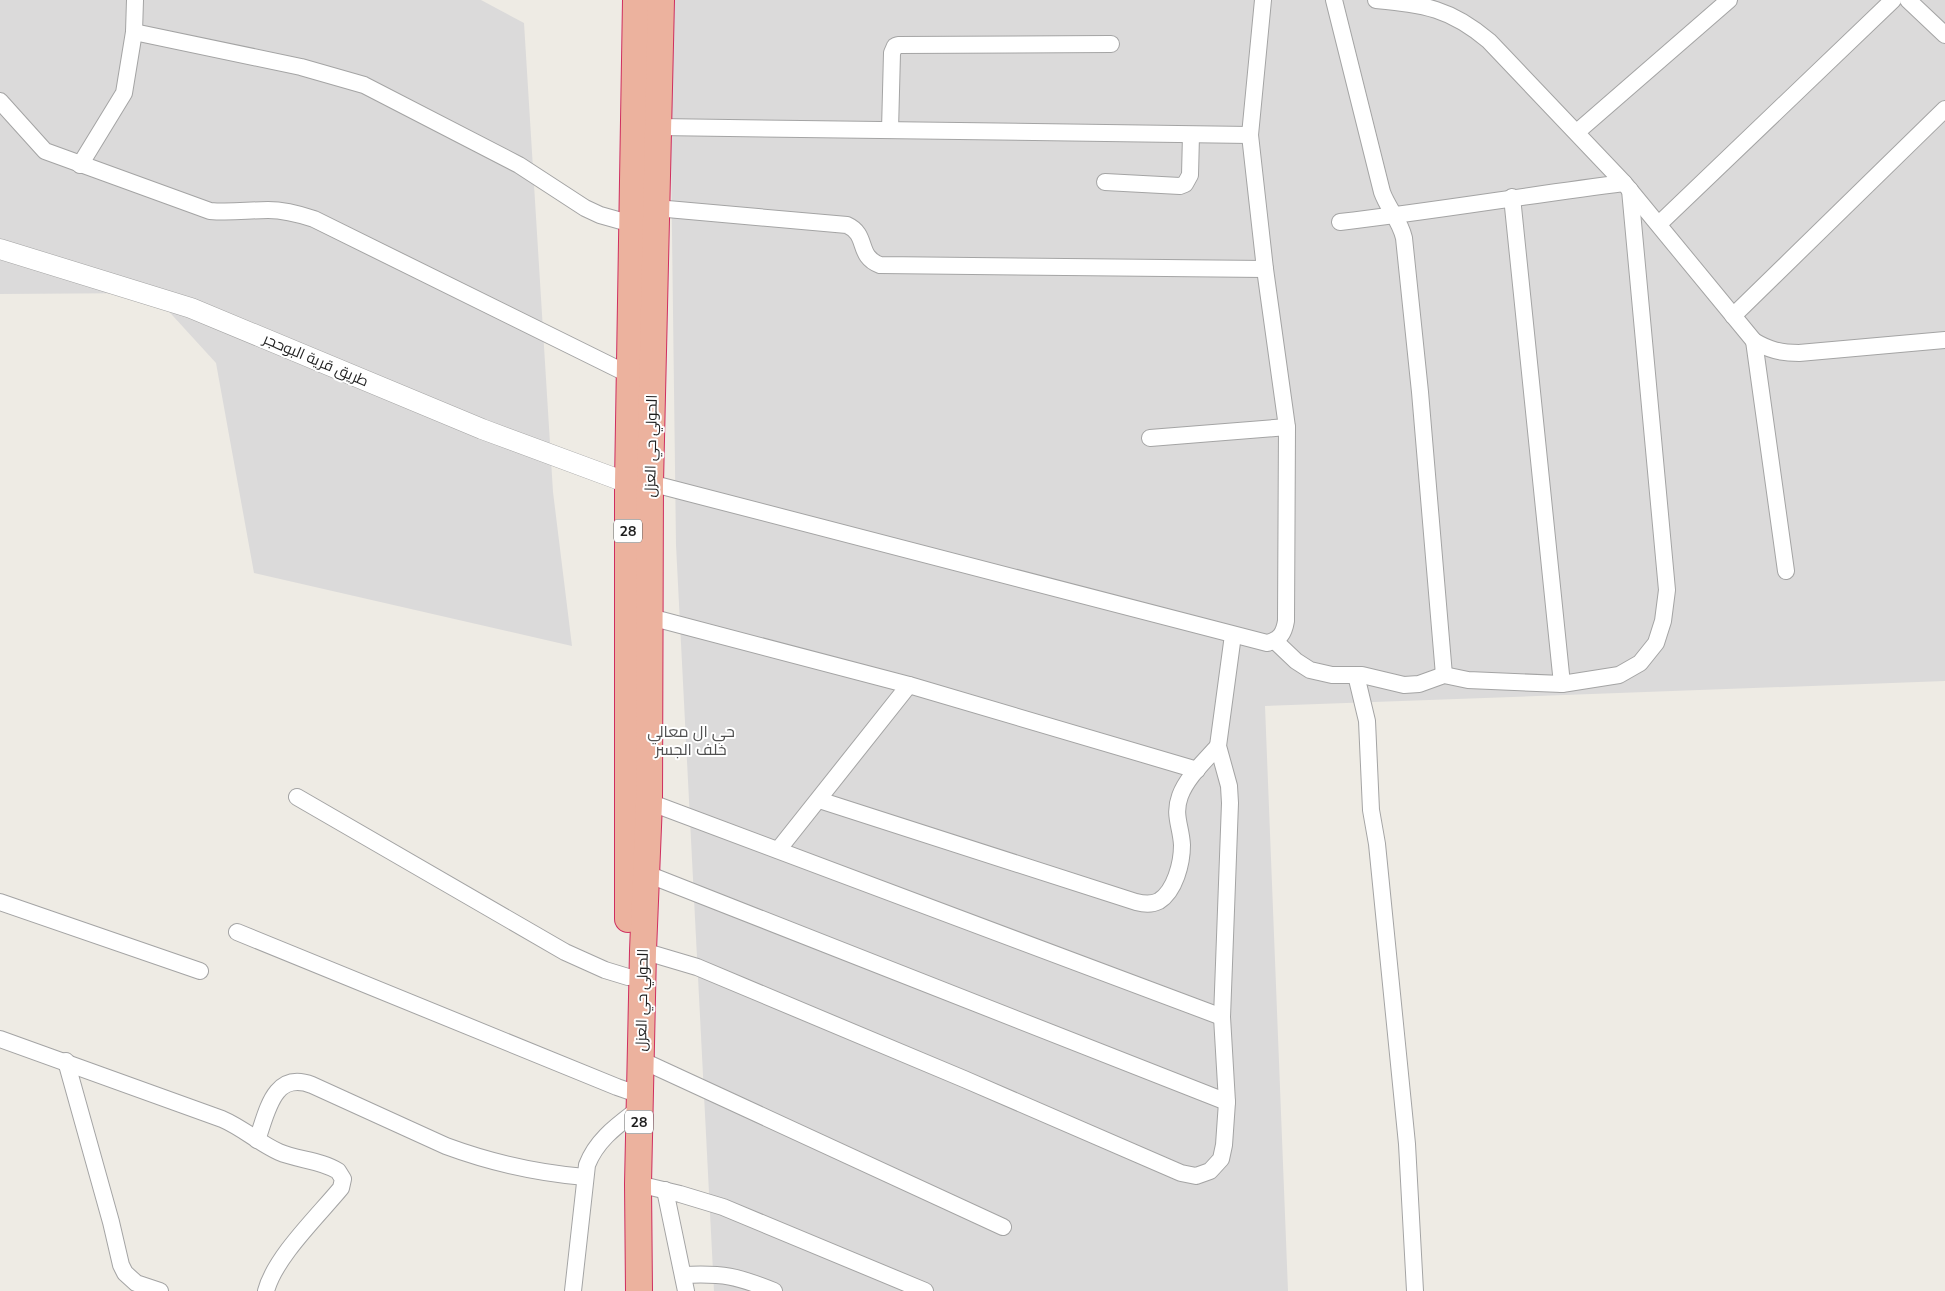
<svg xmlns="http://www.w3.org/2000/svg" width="1945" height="1291" font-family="'Nunito Sans',Cairo,sans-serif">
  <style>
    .residential { fill: #dbdada }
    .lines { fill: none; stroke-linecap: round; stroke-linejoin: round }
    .minor-casing { stroke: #a4a4a4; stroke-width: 18 }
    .tertiary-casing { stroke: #a4a4a4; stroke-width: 21 }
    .trunk-casing { stroke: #cf2e5f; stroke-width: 28 }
    .minor { stroke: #fff; stroke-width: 16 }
    .tertiary { stroke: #fff; stroke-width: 20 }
    .trunk { stroke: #ecb29e; stroke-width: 26 }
    .labels { text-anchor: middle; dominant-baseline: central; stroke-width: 4; stroke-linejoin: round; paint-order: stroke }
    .shield { fill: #fff; stroke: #616161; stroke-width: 1 }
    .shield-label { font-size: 14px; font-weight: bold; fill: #1d1d1d }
    .street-label { font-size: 15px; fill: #1d1d1d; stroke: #fff }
    .neighbourhood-label { font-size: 16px; fill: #505050; stroke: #fff }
  </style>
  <rect width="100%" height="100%" fill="#eeebe4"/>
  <g class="residential">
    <path d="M0,0h481l43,23 29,469 19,154 -318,-73 -38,-210 -64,-70 -152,1z"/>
    <path d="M669,0h1276v681l-680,25 23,585h-574l-38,-746z"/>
  </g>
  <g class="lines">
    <g class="minor-casing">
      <g id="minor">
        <path d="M1334,0l48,192c6,17 18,28 22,46l16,154 24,283"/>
        <path d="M1376,0c49,5 74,8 113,41l135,142 130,158c15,9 27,12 45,12l146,-13"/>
        <path d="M1908,0l37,35"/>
        <path d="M134,32l167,35 63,18 155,80 66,43 15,7 32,9"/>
        <path d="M0,101l45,50 165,60c21,2 38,-1 58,-1 16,0 31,4 46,9l316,156"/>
        <path d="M658,127l592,8"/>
        <path d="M890,130l2,-77 3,-7 3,-1 213,-1"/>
        <path d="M1577,132l152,-132"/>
        <path d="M80,165l44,-72 10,-61 1,-32"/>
        <path d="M1105,182l75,4 5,-2 5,-9 1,-40"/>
        <path d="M1512,197l50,487"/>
        <path d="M656,208l191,17c22,10 9,31 33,40l385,4"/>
        <path d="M1340,222c95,-11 189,-27 284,-39"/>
        <path d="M1659,224l234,-224"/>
        <path d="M1733,316l212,-207"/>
        <path d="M1754,341l32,230"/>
        <path d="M1150,438l137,-11"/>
        <path d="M650,483l617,160c13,-3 17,-10 19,-22l1,-194 -22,-158 -15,-134 13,-135"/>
        <path d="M650,617l259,68 288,85"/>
        <path d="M1275,641l21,20 14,9 22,5h30l42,10 15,-1 25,-9 24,5 94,4 57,-9 21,-12 16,-20 7,-22 4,-31 -37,-400"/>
        <path d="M1356,675l11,46 4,89 6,34 30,300 8,147"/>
        <path d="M297,797l268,155 40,18 23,7"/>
        <path d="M819,800l317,102c8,2 15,3 23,-1 16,-10 23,-38 23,-56 -1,-19 -9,-30 -2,-49 7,-19 25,-35 38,-50"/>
        <path d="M649,802l573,215"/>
        <path d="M778,850l131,-165"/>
        <path d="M647,874l580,228"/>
        <path d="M0,902l200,69"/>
        <path d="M237,932l380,155 23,8"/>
        <path d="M643,951l54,16 267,112 217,94 15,3 14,-5 11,-12 3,-14 3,-43 -5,-85 8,-214 -1,-17 -11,-40 15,-111"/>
        <path d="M0,1039l222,80c21,9 37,24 57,33 18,8 42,8 59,19l5,8 -2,9c-23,28 -66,69 -75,103"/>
        <path d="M641,1060l362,167"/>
        <path d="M66,1061l45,161 10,43 4,8 11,10 24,8"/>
        <path d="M257,1140c10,-27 16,-70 55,-55l134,61c46,17 91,27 139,31"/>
        <path d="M638,1184l42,10 43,13 202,84"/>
        <path d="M665,1190l21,101"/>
        <path d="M683,1275c40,-2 54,1 91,16"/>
        <path d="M573,1291l14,-126c10,-26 31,-40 53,-57"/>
      </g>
    </g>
    <g class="tertiary-casing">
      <path id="tertiary" d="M0,249l191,59 291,121 146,54"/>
    </g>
    <g class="trunk-casing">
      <g id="trunk">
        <path d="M628,919v-436l8,-483"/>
        <path d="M639,1291l-1,-107 5,-233 6,-149 1,-319 11,-483"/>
      </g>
    </g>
    <use href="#minor" class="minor"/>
    <use href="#tertiary" class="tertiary"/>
    <use href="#trunk" class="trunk"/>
  </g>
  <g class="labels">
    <g class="shield">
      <rect x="614" y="519.5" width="28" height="23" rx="4"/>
      <rect x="625" y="1110.5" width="28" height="23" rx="4"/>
    </g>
    <g class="shield-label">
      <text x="628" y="531">28</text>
      <text x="639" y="1122">28</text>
    </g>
    <g class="street-label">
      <text transform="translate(316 360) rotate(23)">طريق قرية البوحجر</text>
      <text transform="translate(651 446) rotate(-89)">الحولي حي العزل</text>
      <text transform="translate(642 1000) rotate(-89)">الحولي حي العزل</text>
    </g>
    <g class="neighbourhood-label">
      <text x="691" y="732">حي ال معالي<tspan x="691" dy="18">خلف الجسر</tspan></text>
    </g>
  </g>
</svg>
